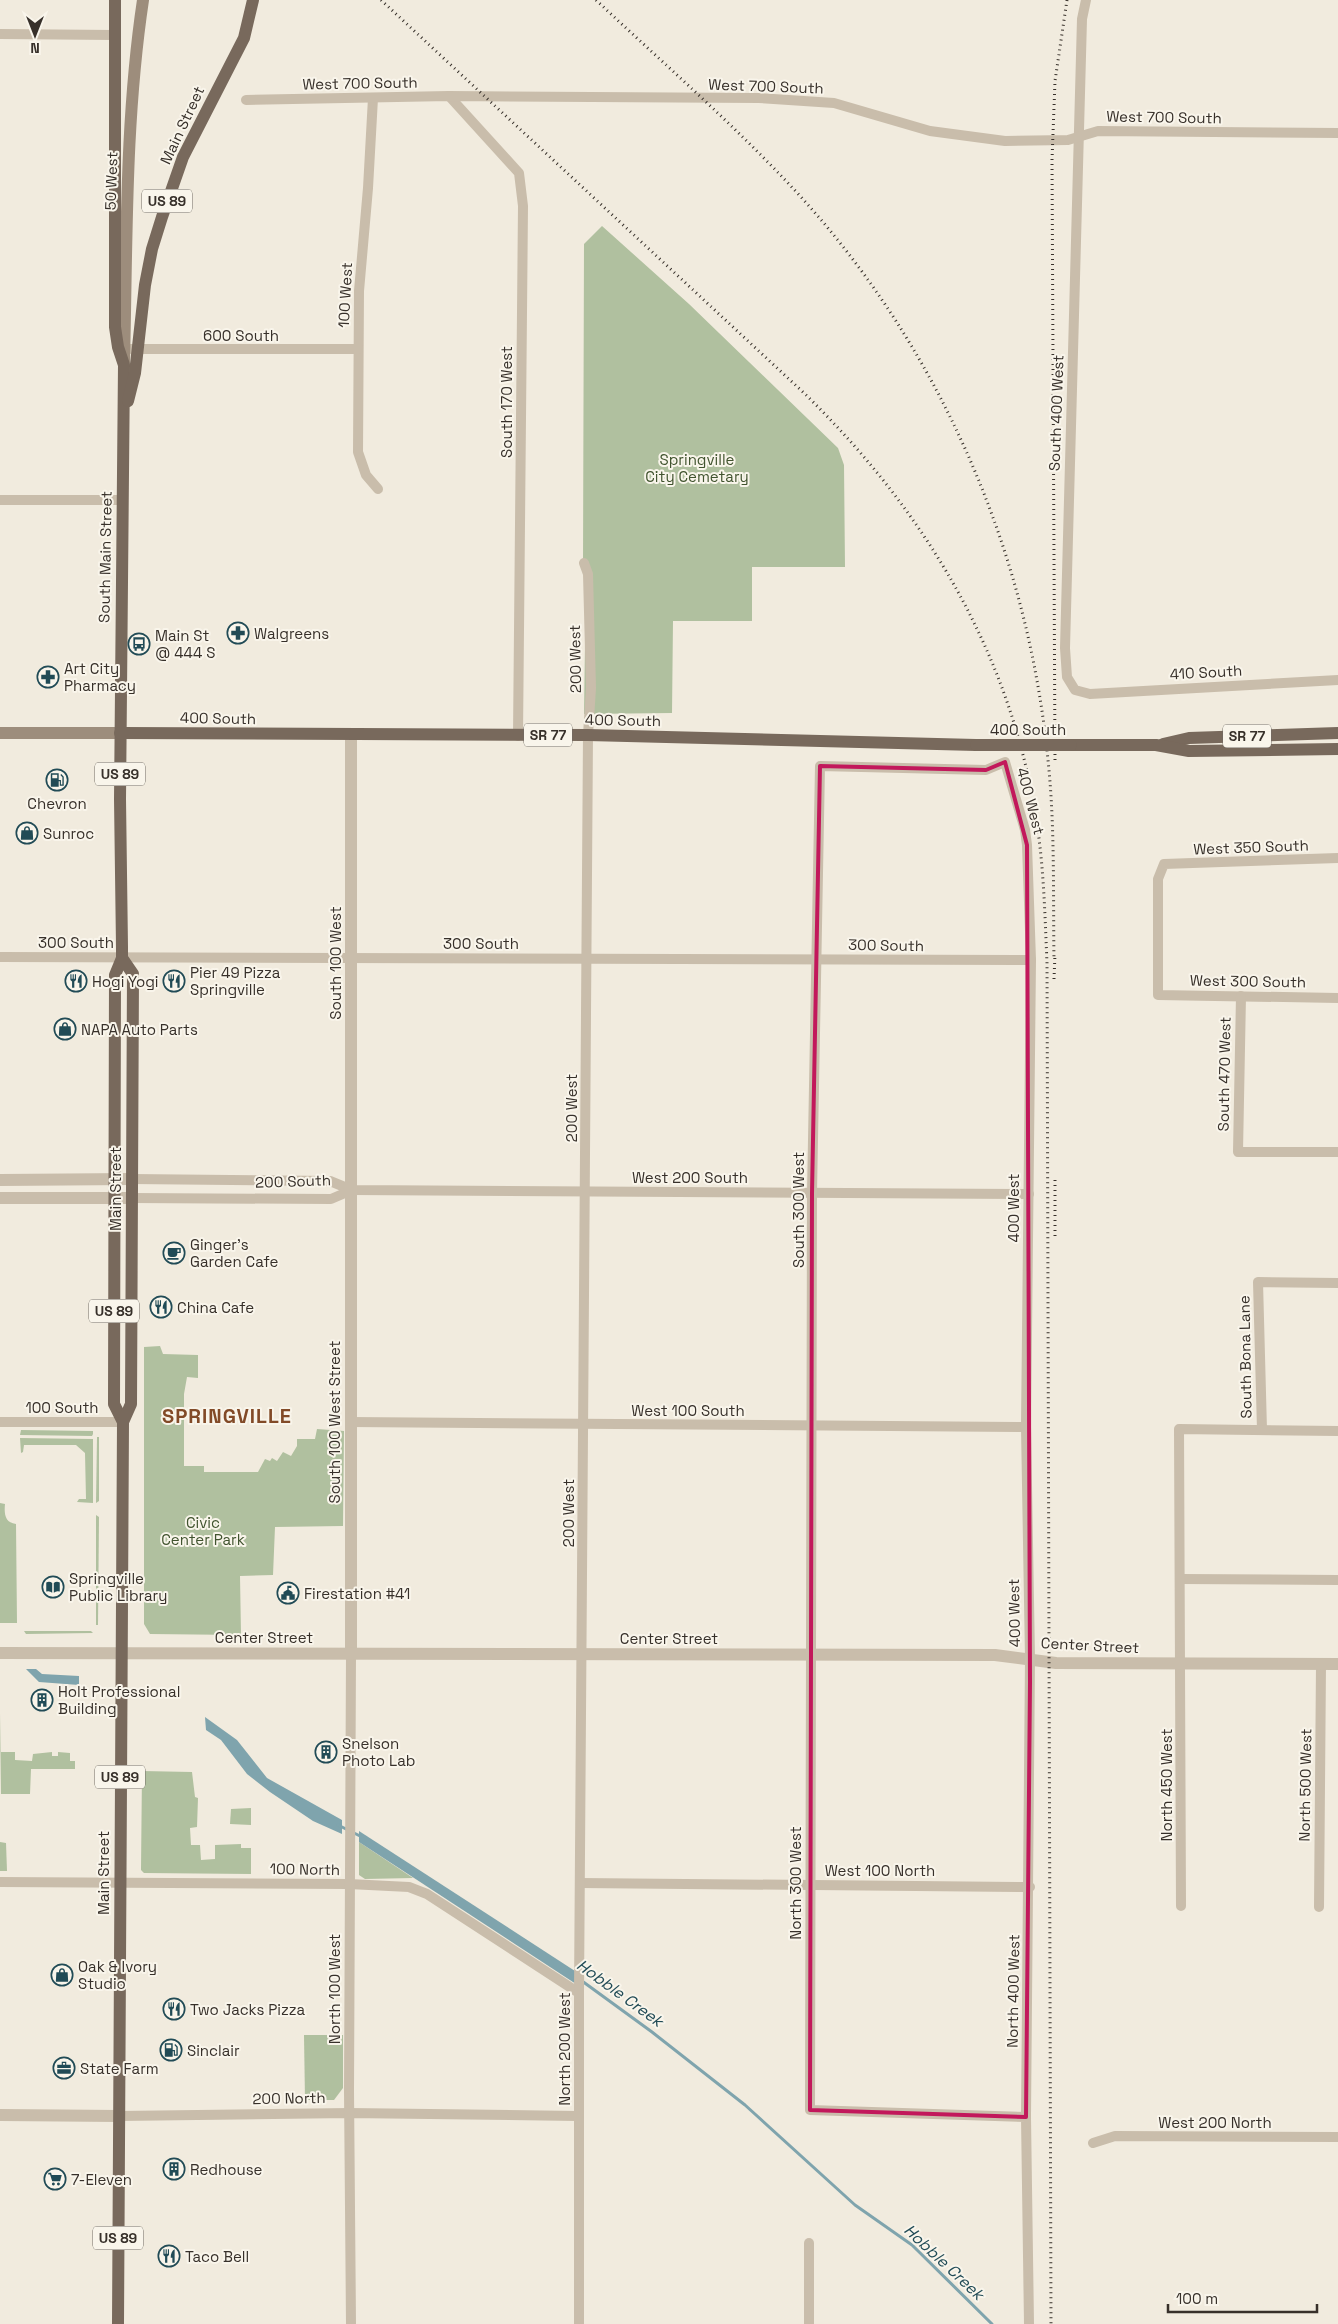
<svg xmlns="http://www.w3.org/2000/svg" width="1338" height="2324" font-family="'Space Grotesk',sans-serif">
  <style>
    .green { fill: #b0c09f }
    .water { fill: #7fa4ad }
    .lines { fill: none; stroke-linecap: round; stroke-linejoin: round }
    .stream { stroke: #7fa4ad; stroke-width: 3 }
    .minor { stroke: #c9bdab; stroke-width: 10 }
    .tertiary { stroke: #c9bdab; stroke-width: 12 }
    .secondary { stroke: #9d8d7c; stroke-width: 12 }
    .primary { stroke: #78695c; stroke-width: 12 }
    .rail { stroke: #37302a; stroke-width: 3; stroke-dasharray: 1 4; stroke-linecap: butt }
    .primary-bridge { stroke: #78695c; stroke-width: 12 }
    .marked { fill: none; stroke: #c2185b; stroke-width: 4; stroke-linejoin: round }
    .labels { text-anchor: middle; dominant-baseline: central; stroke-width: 4; stroke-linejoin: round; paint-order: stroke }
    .shield { fill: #f9f5eb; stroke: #716b64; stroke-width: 1 }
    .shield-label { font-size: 14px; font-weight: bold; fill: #37302a }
    .street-label { font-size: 15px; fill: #37302a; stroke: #f9f5eb }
    .park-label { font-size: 15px; fill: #41542f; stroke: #f9f5eb }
    .poi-label { font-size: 15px; fill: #37302a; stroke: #f9f5eb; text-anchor: start }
    .water-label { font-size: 16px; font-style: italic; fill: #214b56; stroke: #f9f5eb }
    .district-label { font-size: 20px; font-weight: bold; letter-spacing: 1px; fill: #824a27; stroke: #f9f5eb }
  </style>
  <rect width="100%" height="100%" fill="#f1ebde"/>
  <g class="green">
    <path d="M602,226l87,78 149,144 6,17 1,102h-93v54h-79l-1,92 -88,1 2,-139 -3,-10 1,-321z"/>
    <path d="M160,1346l3,8 35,1v23l-11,-1 -3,17v72h20v6h54l7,-13 5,2 2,-3 5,3 6,-9 8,4 6,-10v-7h18l2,-10 27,2 -1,95 -68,1 -2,48 -33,1 1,59 -91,-1 -6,-10v-277z"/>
    <path d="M21,1430l72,1v3l-1,2 -72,-1z"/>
    <path d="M97,1437h2v64l-3,2z"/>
    <path d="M20,1438l73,1v64l-16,-1 2,-3h7l-1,-46 -9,-8h-52l-1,7 -2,1z"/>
    <path d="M0,1503l5,1c-1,10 0,19 11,20l1,99h-17z"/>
    <path d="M96,1515l3,2 -1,108h-2z"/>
    <path d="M24,1631h67l2,2 -67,1z"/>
    <path d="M0,1713l1,39h14v8l17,1 1,-7 19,-2v4h6v-4l12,1v8h5v8h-44l-1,25h-29z"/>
    <path d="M142,1771l50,1 3,25 3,1 -1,29 -7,1 1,17h9l1,15 14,-1v-14l26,-1v4h10v26l-107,-1 -3,-3z"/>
    <path d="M251,1808v17l-21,-1 1,-15z"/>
    <path d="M0,1842l6,1 1,28h-7z"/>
    <path d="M359,1842l54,36 -48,1 -6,-4z"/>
    <path d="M304,2035h39v53l-9,12h-29z"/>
  </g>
  <g class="water">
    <path d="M26,1669h10l6,5 37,2v9l-40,-3z"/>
    <path d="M205,1717l32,23 30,38 75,42v14l-29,-13 -43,-29 -23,-18 -26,-34 -15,-10z"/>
    <path d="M359,1831l216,140 1,13 -217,-142z"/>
  </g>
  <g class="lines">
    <g class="stream">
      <path d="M338,1825l24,12"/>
      <path d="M582,1981l70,51 93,73 110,100 57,40 80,79"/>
    </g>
    <g class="minor">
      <path d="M1086,0l-4,19 -17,629 2,29 8,13 15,4 248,-14"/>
      <path d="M0,34l114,1"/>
      <path d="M449,96l70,77 4,33 -5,530"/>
      <path d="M373,98l-5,90 -9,103 -1,161 8,23 12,14"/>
      <path d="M246,100l203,-4 310,2 75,5 96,28 75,10 63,-1 30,-9 240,2"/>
      <path d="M131,349h227"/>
      <path d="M0,500h123"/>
      <path d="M1338,858l-174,6 -6,15v116l180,3"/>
      <path d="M0,957l1031,3"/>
      <path d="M1241,996l-3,156h100"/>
      <path d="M131,1179l199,2 22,9 677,4"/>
      <path d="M131,1198l200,1 21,-9"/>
      <path d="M0,1422h123"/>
      <path d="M350,1422l676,5"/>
      <path d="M1262,1430l-4,-148 80,1"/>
      <path d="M1181,1579l157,1"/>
      <path d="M0,1882l349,2 60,3 18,7 152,99"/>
      <path d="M580,1883l450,4"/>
      <path d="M1181,1906l-2,-477 159,2"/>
      <path d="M1319,1907l2,-243"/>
      <path d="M119,2116l230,-3 229,3"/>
      <path d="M1026,2117l-216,-7 2,-917 8,-427 166,4 19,-8 20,68 2,15 4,115 -5,467 4,231 -4,459 3,207"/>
      <path d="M1093,2143l22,-7 223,1"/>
      <path d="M351,2324l-2,-233 2,-437"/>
      <path d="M579,2324v-331l9,-1258 3,-47 -3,-114 -4,-11"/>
      <path d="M809,2324v-81"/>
    </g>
    <g class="tertiary">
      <path d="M351,735v919"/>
      <path d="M0,1180l131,-1"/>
      <path d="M0,1198h131"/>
      <path d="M0,1653l995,2 61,8 282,1"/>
      <path d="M0,2115l119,1"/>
    </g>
    <g class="secondary">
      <path d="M124,362c3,-121 1,-242 19,-362"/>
      <path d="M0,733h120"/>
    </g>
    <g class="primary">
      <path d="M115,0v327l3,20 6,18 -4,434 2,148v11l-7,17 -1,429 9,18"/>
      <path d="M128,401l7,-28 10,-88 7,-36 10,-32 21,-60 61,-119 9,-38"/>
      <path d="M120,733l468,2 388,10"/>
      <path d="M1163,744l26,-6 149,-5"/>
      <path d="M1071,745h85l33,6 149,-2"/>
      <path d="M118,2324l5,-902 8,-18 2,-430 -11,-16"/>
    </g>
    <g class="rail">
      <path d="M381,0l423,393c123,120 210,265 234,438 6,43 7,87 9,132l4,1361"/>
      <path d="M596,0c69,65 141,127 205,197 140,154 227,356 247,563 7,66 5,133 6,200"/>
      <path d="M1055,760l-3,-600 3,-79 12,-81"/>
      <path d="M1054,979l1,-25"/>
      <path d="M1055,1180v58"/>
    </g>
    <path class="primary-bridge" d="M976,745h95"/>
  </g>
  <path class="marked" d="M1005,762l22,83 3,837 -4,435 -216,-7 2,-917 8,-427 166,4z"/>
  <defs>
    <g id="pharmacy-ring" transform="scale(1.125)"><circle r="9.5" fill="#f9f5eb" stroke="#214b56" stroke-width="1.5"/><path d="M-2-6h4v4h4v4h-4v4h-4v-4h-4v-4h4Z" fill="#214b56"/></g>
    <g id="bus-ring" transform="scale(1.125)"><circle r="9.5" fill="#f9f5eb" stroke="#214b56" stroke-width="1.5"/><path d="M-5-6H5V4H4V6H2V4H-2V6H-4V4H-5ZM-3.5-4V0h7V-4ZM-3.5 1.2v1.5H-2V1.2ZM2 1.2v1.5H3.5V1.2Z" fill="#214b56"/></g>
    <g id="fuel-ring" transform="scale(1.125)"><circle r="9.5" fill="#f9f5eb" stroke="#214b56" stroke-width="1.5"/><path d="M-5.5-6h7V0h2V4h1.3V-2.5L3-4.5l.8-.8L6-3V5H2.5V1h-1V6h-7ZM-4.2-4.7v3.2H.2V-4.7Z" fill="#214b56"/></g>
    <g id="shop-ring" transform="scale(1.125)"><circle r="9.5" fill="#f9f5eb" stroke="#214b56" stroke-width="1.5"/><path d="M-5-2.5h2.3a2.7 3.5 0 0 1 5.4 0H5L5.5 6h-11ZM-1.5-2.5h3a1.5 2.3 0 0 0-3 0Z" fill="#214b56"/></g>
    <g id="restaurant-ring" transform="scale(1.125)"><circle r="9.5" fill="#f9f5eb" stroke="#214b56" stroke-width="1.5"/><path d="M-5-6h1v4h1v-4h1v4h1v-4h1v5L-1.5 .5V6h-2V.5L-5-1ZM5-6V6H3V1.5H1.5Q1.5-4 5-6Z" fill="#214b56"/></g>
    <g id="cafe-ring" transform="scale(1.125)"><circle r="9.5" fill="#f9f5eb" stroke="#214b56" stroke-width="1.5"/><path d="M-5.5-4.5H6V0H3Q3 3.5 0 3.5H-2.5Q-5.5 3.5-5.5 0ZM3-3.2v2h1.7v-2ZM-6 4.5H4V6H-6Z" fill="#214b56"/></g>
    <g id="library-ring" transform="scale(1.125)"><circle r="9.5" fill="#f9f5eb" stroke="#214b56" stroke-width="1.5"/><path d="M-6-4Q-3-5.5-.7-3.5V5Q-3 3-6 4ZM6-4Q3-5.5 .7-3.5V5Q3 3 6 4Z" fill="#214b56"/></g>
    <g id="civic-ring" transform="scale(1.125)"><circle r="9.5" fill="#f9f5eb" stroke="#214b56" stroke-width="1.5"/><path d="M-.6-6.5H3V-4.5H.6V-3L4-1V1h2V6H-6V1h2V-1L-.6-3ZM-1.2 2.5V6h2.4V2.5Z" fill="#214b56"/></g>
    <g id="building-ring" transform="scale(1.125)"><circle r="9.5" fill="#f9f5eb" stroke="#214b56" stroke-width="1.5"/><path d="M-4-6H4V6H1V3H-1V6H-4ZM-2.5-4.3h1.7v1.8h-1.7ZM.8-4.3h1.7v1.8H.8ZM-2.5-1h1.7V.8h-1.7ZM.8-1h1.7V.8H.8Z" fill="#214b56"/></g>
    <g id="office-ring" transform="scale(1.125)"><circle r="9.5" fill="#f9f5eb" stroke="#214b56" stroke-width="1.5"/><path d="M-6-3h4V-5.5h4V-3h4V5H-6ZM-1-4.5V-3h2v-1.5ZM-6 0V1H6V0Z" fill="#214b56"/></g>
    <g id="supermarket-ring" transform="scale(1.125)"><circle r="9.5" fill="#f9f5eb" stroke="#214b56" stroke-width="1.5"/><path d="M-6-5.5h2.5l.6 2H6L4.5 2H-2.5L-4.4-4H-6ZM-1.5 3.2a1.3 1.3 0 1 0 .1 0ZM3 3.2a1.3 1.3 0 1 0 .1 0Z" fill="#214b56"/></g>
  </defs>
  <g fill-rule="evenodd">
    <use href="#pharmacy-ring" x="238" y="633"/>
    <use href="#bus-ring" x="139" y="644"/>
    <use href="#pharmacy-ring" x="48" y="677"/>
    <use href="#fuel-ring" x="57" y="780"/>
    <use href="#shop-ring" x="27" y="833"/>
    <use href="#restaurant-ring" x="76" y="981"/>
    <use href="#restaurant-ring" x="174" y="981"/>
    <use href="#shop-ring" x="65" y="1029"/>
    <use href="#cafe-ring" x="174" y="1253"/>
    <use href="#restaurant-ring" x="161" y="1307"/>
    <use href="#library-ring" x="53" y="1587"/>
    <use href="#civic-ring" x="288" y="1593"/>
    <use href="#building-ring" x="42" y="1700"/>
    <use href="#building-ring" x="326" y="1752"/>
    <use href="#shop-ring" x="62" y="1975"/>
    <use href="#restaurant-ring" x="174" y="2009"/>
    <use href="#fuel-ring" x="171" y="2050"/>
    <use href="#office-ring" x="64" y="2068"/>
    <use href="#building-ring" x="174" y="2169"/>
    <use href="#supermarket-ring" x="55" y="2179"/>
    <use href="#restaurant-ring" x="169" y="2256"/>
  </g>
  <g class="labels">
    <g class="shield">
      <rect x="142" y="189.5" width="50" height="23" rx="4"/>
      <rect x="524" y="723.5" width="48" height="23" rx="4"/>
      <rect x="1223" y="724.5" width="48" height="23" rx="4"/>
      <rect x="95" y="762.5" width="50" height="23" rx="4"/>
      <rect x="89" y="1299.5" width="50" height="23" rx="4"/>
      <rect x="95" y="1765.5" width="50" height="23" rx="4"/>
      <rect x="93" y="2226.5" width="50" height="23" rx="4"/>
    </g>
    <g class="shield-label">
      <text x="167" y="201">US 89</text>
      <text x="548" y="735">SR 77</text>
      <text x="1247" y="736">SR 77</text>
      <text x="120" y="774">US 89</text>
      <text x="114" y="1311">US 89</text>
      <text x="120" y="1777">US 89</text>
      <text x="118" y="2238">US 89</text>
    </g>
    <g class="street-label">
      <text transform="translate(360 83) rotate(-1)">West 700 South</text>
      <text transform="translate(766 86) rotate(2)">West 700 South</text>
      <text transform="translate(1164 117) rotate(1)">West 700 South</text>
      <text transform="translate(182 125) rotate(-65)">Main Street</text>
      <text transform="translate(111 181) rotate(-88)">50 West</text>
      <text transform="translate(345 295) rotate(-87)">100 West</text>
      <text x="241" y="335">600 South</text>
      <text transform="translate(506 402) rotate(-90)">South 170 West</text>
      <text transform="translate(1056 413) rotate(-88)">South 400 West</text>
      <text transform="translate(105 557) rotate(-89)">South Main Street</text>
      <text transform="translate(575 659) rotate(-91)">200 West</text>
      <text transform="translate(1206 672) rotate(-3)">410 South</text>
      <text transform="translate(218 718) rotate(1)">400 South</text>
      <text transform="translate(623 720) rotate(1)">400 South</text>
      <text x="1028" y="729">400 South</text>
      <text transform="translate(1031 801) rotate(75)">400 West</text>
      <text transform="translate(1251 847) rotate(-2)">West 350 South</text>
      <text x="76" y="942">300 South</text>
      <text x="481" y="943">300 South</text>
      <text transform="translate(886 945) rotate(1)">300 South</text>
      <text transform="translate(335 963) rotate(-90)">South 100 West</text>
      <text transform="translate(1248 981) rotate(1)">West 300 South</text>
      <text transform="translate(1224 1074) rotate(-89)">South 470 West</text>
      <text transform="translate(571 1108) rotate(-90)">200 West</text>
      <text x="690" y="1177">West 200 South</text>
      <text transform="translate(293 1181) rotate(-2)">200 South</text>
      <text transform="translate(115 1189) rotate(-90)">Main Street</text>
      <text transform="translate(1013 1208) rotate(-90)">400 West</text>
      <text transform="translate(798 1210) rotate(-90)">South 300 West</text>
      <text transform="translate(1245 1357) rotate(-91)">South Bona Lane</text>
      <text x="62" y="1407">100 South</text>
      <text x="688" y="1410">West 100 South</text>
      <text transform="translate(334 1422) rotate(-90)">South 100 West Street</text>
      <text transform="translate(568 1513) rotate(-90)">200 West</text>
      <text transform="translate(1014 1613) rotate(-91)">400 West</text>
      <text x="264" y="1637">Center Street</text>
      <text x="669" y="1638">Center Street</text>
      <text transform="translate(1090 1645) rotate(3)">Center Street</text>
      <text transform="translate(1166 1785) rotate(-90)">North 450 West</text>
      <text transform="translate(1305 1785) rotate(-89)">North 500 West</text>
      <text transform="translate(305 1869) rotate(1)">100 North</text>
      <text x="880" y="1870">West 100 North</text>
      <text transform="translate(103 1873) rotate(-90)">Main Street</text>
      <text transform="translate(795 1883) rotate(-90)">North 300 West</text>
      <text transform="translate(334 1989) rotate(-90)">North 100 West</text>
      <text transform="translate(1013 1991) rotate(-89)">North 400 West</text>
      <text transform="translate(564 2049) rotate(-90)">North 200 West</text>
      <text transform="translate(289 2098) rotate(-1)">200 North</text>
      <text x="1215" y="2122">West 200 North</text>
    </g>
    <g class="park-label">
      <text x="697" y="459">Springville<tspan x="697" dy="17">City Cemetary</tspan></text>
      <text x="203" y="1522">Civic<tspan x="203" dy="17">Center Park</tspan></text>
    </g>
    <g class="poi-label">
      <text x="254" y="633">Walgreens</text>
      <text x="155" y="635">Main St<tspan x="155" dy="17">@ 444 S</tspan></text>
      <text x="64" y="668">Art City<tspan x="64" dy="17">Pharmacy</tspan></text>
      <text x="57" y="803" text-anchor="middle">Chevron</text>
      <text x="43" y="833">Sunroc</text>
      <text x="190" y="972">Pier 49 Pizza<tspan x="190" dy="17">Springville</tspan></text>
      <text x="92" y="981">Hogi Yogi</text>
      <text x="81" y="1029">NAPA Auto Parts</text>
      <text x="190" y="1244">Ginger's<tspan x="190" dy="17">Garden Cafe</tspan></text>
      <text x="177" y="1307">China Cafe</text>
      <text x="69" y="1578">Springville<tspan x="69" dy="17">Public Library</tspan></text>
      <text x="304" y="1593">Firestation #41</text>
      <text x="58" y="1691">Holt Professional<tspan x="58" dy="17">Building</tspan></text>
      <text x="342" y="1743">Snelson<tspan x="342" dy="17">Photo Lab</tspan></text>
      <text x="78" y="1966">Oak &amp; Ivory<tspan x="78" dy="17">Studio</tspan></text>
      <text x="190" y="2009">Two Jacks Pizza</text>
      <text x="187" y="2050">Sinclair</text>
      <text x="80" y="2068">State Farm</text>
      <text x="190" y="2169">Redhouse</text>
      <text x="71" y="2179">7-Eleven</text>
      <text x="185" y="2256">Taco Bell</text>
    </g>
    <g class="water-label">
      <text transform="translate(620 1993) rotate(36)">Hobble Creek</text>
      <text transform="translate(944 2262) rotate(43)">Hobble Creek</text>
    </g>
    <g class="district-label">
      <text x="227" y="1416">SPRINGVILLE</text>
    </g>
  </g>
  <g transform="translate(35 35) rotate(180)" stroke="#f9f5eb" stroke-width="4" paint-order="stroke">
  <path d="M0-4L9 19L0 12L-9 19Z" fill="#37302a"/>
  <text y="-8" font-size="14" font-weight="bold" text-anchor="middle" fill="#37302a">N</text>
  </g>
  <path d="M1168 2304v8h149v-8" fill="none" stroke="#37302a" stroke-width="2.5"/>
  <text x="1176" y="2304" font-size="15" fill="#37302a" stroke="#f9f5eb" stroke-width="4" paint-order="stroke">100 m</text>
</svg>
